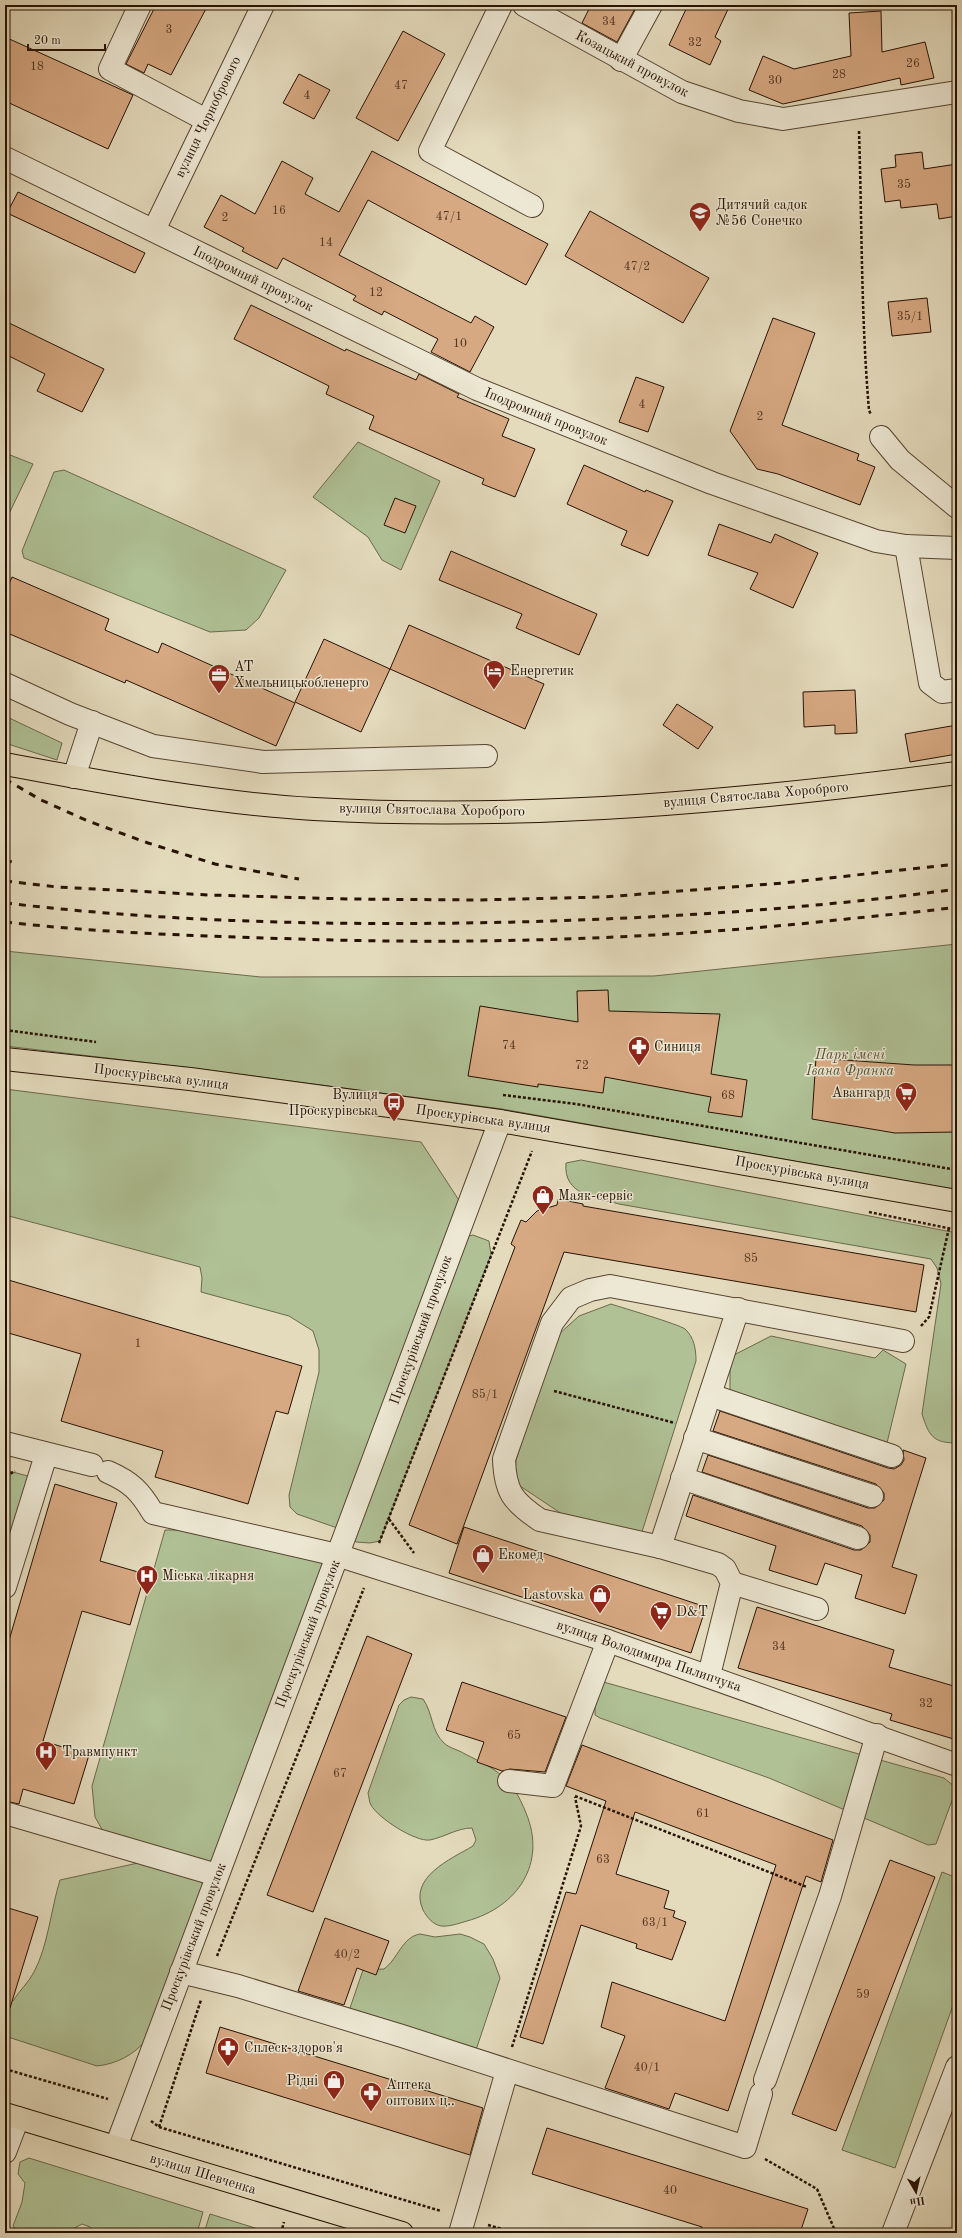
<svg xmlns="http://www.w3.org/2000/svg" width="962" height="2238" font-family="'Old Standard TT',serif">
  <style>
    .green { fill: #afc195; stroke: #6a694b }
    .building { fill: #d7a983; stroke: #261101 }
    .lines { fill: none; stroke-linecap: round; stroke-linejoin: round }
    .minor-casing { stroke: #564430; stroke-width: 24 }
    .major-casing { stroke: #261101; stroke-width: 24 }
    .path { stroke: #261101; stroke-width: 2.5; stroke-dasharray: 3 2; stroke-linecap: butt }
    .minor { stroke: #ede8d4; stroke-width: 22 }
    .major { stroke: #e4dbbd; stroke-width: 22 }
    .rail { stroke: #261101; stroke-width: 3; stroke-dasharray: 7 7; stroke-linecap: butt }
    .labels { text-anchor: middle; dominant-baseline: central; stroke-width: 3; stroke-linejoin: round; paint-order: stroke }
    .number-label { font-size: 12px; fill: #523722 }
    .street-label { font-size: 14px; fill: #261101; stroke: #ede8d4 }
    .poi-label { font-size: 14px; fill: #261101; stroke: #ede8d4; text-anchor: start }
    .park-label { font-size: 14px; font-style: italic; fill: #564f35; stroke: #ede8d4 }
  </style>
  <rect width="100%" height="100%" fill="#e4dbbd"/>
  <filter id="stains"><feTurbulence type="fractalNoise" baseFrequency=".005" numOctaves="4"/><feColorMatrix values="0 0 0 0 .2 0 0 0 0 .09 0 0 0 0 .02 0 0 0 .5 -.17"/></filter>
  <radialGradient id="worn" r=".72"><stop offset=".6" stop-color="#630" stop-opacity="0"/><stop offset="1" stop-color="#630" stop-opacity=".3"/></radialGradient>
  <g class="green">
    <path d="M358,442l82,39 -39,89 -19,-10 -14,-23 -55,-40z"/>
    <path d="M5,453l28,11 -28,58z"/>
    <path d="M64,470l222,100 -27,48 -13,12 -36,2 -186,-74 -2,-7 32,-79z"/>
    <path d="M5,716l57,27 -5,17 -52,-17z"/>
    <path d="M957,944v246l-455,-81 -310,-41 -187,-22v-95l256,26 393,-1z"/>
    <path d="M5,1089l416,53 45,69 -10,28 17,-4 16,6 2,14 -111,286 -10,2 -14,-1 -10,-11 -49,-17 -7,-7 -1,-12 30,-123v-22l-6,-19 -24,-15 -88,-24 1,-14 -2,-11 -195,-52z"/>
    <path d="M581,1160l376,73v210c-24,0 -28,-7 -35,-29l19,-130 -4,-16 -6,-9 -312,-55c-24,-7 -56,-9 -53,-41z"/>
    <path d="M611,1304c12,4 67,20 74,25 9,8 11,20 11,32l-55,174 -79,-21 -42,-28 -5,-13 1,-13 42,-125 21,-19z"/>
    <path d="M771,1336l104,22 8,-8 23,14 -19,79 -157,-51v-35z"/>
    <path d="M5,1470l23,6 -23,97z"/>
    <path d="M165,1530h34l138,25 -120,320 -113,-42 -9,-16 -3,-31z"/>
    <path d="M600,1681l344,97 11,9 -1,8 -18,49 -8,1 -159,-67 -169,-60 -5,-3v-19z"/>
    <path d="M411,1697l12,2c10,14 8,32 21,44 5,5 15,7 21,11 32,16 47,23 61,59 21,50 -8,94 -59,108 -7,2 -18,6 -26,5 -9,-2 -14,-9 -18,-16 -15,-33 28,-51 50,-64l3,-6 -4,-12c-15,0 -27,9 -42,12 -15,2 -52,-22 -59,-35 -2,-3 -2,-9 -3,-12l31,-88 5,-5z"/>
    <path d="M138,1863l22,1 41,12 2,12 -57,152c-12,15 -30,24 -49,26l-92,-30v-37l8,2c6,-10 16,-19 21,-29 14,-26 17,-63 26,-92z"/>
    <path d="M942,1872l15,6v116l-62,174 -53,-18z"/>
    <path d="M420,1934l15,3 25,-3 10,3 14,7 9,15 7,19 -25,75 -113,-35 -12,-10 13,-38 21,-1c14,-10 18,-32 36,-35z"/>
    <path d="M29,2158l174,54 -6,21h-101l-6,-6 -8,-3 -17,9h-46l-6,-7 9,-24 3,-19 -7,-9 2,-12z"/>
    <path d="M210,2214l61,19h-67z"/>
  </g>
  <g class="building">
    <path d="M156,5h52l-37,70 -23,-11 -4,9 -18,-9z"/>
    <path d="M591,5h46l-20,37 -35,-19z"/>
    <path d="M688,5h42l-15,32 6,4 -11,24 -41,-20z"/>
    <path d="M881,11l1,41 43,-10 9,36 -33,7 -1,-7 -117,26 -34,-14 14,-34 31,13 57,-13 -2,-43z"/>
    <path d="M403,31l42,23 -47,87 -42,-23z"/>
    <path d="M5,37l128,58 -25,54 -103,-48z"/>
    <path d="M299,74l31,16 -16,29 -31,-16z"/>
    <path d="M372,151l176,93 -22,41 -158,-85 -29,55 132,68 4,-7 19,11 -24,45 -39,-20 7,-13 -54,-28 -2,4 -29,-15 3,-4 -73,-38 -6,11 -35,-18 2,-3 -40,-21 17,-32 34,19 27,-53 31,17 -8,16 34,18z"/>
    <path d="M922,152l2,17 33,-5v52l-18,3 -2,-15 -36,4 -1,-8 -15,2 -4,-33 15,-2 -1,-12z"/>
    <path d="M18,192l127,61 -10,20 -128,-60z"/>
    <path d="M590,211l119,67 -26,45 -118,-67z"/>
    <path d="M927,298l4,34 -39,4 -4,-34z"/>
    <path d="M251,305l94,46 1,-2 70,31 3,-6 40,20 -2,3 52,22 -7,17 33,13 -20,48 -33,-13 2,-5 -115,-50 5,-13 -48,-22 3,-8 -95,-47z"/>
    <path d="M773,318l42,15 -33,92 77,29 -2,6 18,7 -15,38 -82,-31 -21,-5 -27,-38z"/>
    <path d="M5,321l99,48 -22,43 -45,-21 8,-17 -40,-20z"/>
    <path d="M636,377l28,10 -16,45 -29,-10z"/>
    <path d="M584,465l61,27 1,-2 27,11 -25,55 -27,-11 6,-14 -60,-27z"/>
    <path d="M395,498l21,8 -11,27 -21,-8z"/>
    <path d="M719,524l52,19 4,-9 43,19 -25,55 -43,-19 8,-16 -50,-18z"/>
    <path d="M451,551l146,63 -18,41 -63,-27 6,-14 -83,-34z"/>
    <path d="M12,577l97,42 -4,11 53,23 4,-10 133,60 -19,43 -150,-66 -1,3 -120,-51v-39z"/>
    <path d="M409,625l135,59 -19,45 -135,-60z"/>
    <path d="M324,639l66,30 -29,63 -66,-30z"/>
    <path d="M855,690l2,43 -22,1v-9l-31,2 -1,-35z"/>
    <path d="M677,704l36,23 -15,22 -35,-24z"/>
    <path d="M957,725v29l-47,8 -5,-28z"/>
    <path d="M608,990l1,21 111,3 -9,60 36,6 -5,37 -34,-5 3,-15 -106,-20 -2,16 -65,-9v3l-70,-11 12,-70 98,16 -1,-31z"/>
    <path d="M816,1058l98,7h43v67l-62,1 -83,-14z"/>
    <path d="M558,1199l25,5v2l341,59 -8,47 -352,-60 -107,292 -48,-19 106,-278 -4,-3 10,-24 5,2 11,-11 20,-6z"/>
    <path d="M5,1279l297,87 -14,48 -12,-3 -28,93 -93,-27 8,-26 -102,-30 20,-67 -76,-22z"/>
    <path d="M720,1411l168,57 6,1 7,-4 3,-5 -1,-10 23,8 -34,109 25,8 -12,39 -50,-16 7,-23 -37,-12 -8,22 -48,-15 7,-24 -90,-30 7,-21 161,55h7l9,-8v-7l-8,-9 -160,-54 6,-17 160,53h7l9,-8v-7l-8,-9 -163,-53z"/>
    <path d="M55,1484l62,19 -17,58 45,13 -15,51 -48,-14 -39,130 46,14 -15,49 -51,-15 -4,15 -14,-3v-147z"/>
    <path d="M464,1527l242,80 -15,46 -242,-80z"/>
    <path d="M757,1607l137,43 -5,17 68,20v53l-67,-20 2,-6 -154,-46z"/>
    <path d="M367,1636l45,18 -99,258 -46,-17z"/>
    <path d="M462,1682l104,35 -21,55 -35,-3 -8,2 -25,-9 7,-20 -38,-12z"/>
    <path d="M582,1745l251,95 -12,42 -15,-6 -78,235 -53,-18 -6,16 -64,-21 20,-52 -24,-9 11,-45 113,39 51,-156 -141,-53 -19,62 53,17 -5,17 11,3 -2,6 13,5 -14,38 -36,-12 1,-4 -56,-19 -38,119 -23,-7 46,-145 10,2 30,-93 -40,-15z"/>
    <path d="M890,1860l45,17 -99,254 -44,-17z"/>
    <path d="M5,1907l33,10 -28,91 -5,-1z"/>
    <path d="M325,1918l64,23 -13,34 -19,-7 -13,37 -46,-14z"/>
    <path d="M220,2027l263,81 -13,47 -264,-82z"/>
    <path d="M547,2128l261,81 -8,24h-100l2,-6 -170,-53z"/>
  </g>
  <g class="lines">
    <g class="minor-casing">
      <g id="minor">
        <path d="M140,5l-30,64 96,51"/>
        <path d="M501,5l-71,146 102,55"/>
        <path d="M524,5l158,87 57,19 44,8 174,-27"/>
        <path d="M621,60l30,-55"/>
        <path d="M5,158l472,231 235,94 164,58 30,5 51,2"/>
        <path d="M154,230l109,-225"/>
        <path d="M881,437l19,23 57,47"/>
        <path d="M906,546l24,137 12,9 15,-2"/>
        <path d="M5,684l65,30 83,32 110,16 223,-6"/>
        <path d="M74,777l18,-55"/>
        <path d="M710,1395l182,61"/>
        <path d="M695,1438l177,58"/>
        <path d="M5,1443l87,22"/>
        <path d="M108,1472c23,10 32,19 45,41l184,42 271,86 349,124"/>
        <path d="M682,1478l176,60"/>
        <path d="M660,1547l78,-238"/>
        <path d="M732,1583l85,26"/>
        <path d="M5,1587l41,-132"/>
        <path d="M709,1675l23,-92 -7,-14 -7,-5 -58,-17 -120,-27c-27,-18 -35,-28 -36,-61l48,-136 19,-25 19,-8 20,-4 293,55"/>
        <path d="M509,1781l44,5 55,-145"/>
        <path d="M5,1813l212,62"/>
        <path d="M181,1972l57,14 164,50 343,111 16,-53"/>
        <path d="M765,2080l65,-184 47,-161"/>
        <path d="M116,2147l384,-1026"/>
        <path d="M5,2152l13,-34"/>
        <path d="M460,2233l47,-162"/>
        <path d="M893,2233l64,-166"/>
      </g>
    </g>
    <g class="major-casing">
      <g id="major">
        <path d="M5,764c102,19 206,39 309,45 215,12 430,-8 643,-36"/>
        <path d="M5,1059l185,20 310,42 457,80"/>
        <path d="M5,2114l397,119"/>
      </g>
    </g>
    <g class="path">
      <path d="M859,131c3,93 2,186 10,279l2,5"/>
      <path d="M5,1030l91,12"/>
      <path d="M503,1095l73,9 381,66"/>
      <path d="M869,1212l88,18"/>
      <path d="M921,1326l8,-9 20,-89"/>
      <path d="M554,1391l121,32"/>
      <path d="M5,1482l5,-8 5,-3"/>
      <path d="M389,1519l25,34"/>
      <path d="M379,1543l153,-392"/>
      <path d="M575,1796l232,91"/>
      <path d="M217,1956l147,-368"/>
      <path d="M512,2047l69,-221 -6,-29"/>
      <path d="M5,2069l103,30"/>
      <path d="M151,2121l8,6 42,-127"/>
      <path d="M159,2127l282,84"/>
      <path d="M765,2159l52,30 19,44"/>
      <path d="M488,2225l28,8"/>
      <path d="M281,2233l3,-11"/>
    </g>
    <use href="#minor" class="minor"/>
    <use href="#major" class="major"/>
    <g class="rail">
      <path d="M5,779l36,21 47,21 60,22 67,21 84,15"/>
      <path d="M5,860l7,2"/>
      <path d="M5,881l52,6 152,8 138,4 130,1 127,-3 179,-14 174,-19"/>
      <path d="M5,903c170,20 341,23 512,19 147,-4 294,-13 440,-33"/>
      <path d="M5,922c97,11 195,14 292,17 184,6 367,0 550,-20 37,-4 74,-7 110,-12"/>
    </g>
  </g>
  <defs>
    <g id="school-pin" transform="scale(1.15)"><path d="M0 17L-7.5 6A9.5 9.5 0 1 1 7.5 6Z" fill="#8f2418" stroke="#ede8d4"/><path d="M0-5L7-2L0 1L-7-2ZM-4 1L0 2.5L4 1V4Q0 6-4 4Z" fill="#fff"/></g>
    <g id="hotel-pin" transform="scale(1.15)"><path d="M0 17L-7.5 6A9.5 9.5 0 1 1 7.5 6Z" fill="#8f2418" stroke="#ede8d4"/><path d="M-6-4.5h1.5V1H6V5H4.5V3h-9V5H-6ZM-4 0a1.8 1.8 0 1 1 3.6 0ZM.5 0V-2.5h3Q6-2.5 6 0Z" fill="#fff"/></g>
    <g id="office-pin" transform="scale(1.15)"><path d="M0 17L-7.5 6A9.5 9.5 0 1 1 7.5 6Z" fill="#8f2418" stroke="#ede8d4"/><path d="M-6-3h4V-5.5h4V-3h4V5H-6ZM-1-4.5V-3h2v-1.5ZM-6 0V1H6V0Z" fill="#fff"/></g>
    <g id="pharmacy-pin" transform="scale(1.15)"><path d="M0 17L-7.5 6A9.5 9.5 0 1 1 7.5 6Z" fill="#8f2418" stroke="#ede8d4"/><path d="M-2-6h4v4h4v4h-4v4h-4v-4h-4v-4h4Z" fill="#fff"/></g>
    <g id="supermarket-pin" transform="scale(1.15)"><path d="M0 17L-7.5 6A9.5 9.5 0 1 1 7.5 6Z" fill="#8f2418" stroke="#ede8d4"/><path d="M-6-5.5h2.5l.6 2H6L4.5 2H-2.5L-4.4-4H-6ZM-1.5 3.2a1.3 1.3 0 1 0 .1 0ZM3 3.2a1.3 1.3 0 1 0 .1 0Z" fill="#fff"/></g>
    <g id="bus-pin" transform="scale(1.15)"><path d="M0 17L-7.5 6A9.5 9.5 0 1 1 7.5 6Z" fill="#8f2418" stroke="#ede8d4"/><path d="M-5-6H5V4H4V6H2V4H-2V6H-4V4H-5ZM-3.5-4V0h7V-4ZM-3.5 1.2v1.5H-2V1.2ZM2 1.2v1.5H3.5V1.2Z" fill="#fff"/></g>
    <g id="shop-pin" transform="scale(1.15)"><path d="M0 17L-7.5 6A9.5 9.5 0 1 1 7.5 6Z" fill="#8f2418" stroke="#ede8d4"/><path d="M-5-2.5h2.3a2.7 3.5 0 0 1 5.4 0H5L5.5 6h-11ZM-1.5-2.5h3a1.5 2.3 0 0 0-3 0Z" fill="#fff"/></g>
    <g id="hospital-pin" transform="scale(1.15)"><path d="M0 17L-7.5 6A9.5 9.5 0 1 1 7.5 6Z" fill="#8f2418" stroke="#ede8d4"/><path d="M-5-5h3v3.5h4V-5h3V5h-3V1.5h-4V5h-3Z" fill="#fff"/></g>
  </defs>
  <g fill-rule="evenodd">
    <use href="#school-pin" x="700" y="213"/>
    <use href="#hotel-pin" x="494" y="671"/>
    <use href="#office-pin" x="219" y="675"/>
    <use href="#pharmacy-pin" x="639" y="1047"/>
    <use href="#supermarket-pin" x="906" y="1093"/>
    <use href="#bus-pin" x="394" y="1103"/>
    <use href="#shop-pin" x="543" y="1196"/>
    <use href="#shop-pin" x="483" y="1555"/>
    <use href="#hospital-pin" x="147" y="1576"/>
    <use href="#shop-pin" x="600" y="1595"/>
    <use href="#supermarket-pin" x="661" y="1612"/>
    <use href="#hospital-pin" x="46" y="1752"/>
    <use href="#pharmacy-pin" x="228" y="2048"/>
    <use href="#shop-pin" x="334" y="2081"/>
    <use href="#pharmacy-pin" x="371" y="2093"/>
  </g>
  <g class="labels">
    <g class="number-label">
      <text x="609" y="22">34</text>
      <text x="169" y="30">3</text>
      <text x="695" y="43">32</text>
      <text x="913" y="64">26</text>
      <text x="37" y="67">18</text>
      <text x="839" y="75">28</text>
      <text x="775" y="81">30</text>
      <text x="401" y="86">47</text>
      <text x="307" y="96">4</text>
      <text x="904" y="185">35</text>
      <text x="279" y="211">16</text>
      <text x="449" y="217">47/1</text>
      <text x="225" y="218">2</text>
      <text x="326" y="243">14</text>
      <text x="637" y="267">47/2</text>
      <text x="376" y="293">12</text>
      <text x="910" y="317">35/1</text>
      <text x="460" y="344">10</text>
      <text x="642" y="405">4</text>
      <text x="760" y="417">2</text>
      <text x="509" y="1046">74</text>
      <text x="582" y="1066">72</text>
      <text x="728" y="1096">68</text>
      <text x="751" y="1259">85</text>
      <text x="138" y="1344">1</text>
      <text x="485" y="1395">85/1</text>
      <text x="779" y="1647">34</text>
      <text x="926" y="1704">32</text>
      <text x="514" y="1736">65</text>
      <text x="340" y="1774">67</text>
      <text x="703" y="1814">61</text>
      <text x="603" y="1860">63</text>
      <text x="655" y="1923">63/1</text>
      <text x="347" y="1955">40/2</text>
      <text x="863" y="1995">59</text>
      <text x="647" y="2068">40/1</text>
      <text x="670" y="2191">40</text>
    </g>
    <g class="street-label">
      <text transform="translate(632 64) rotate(28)">Козацький провулок</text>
      <text transform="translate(208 117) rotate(-64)">вулиця Чорнобрового</text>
      <text transform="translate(253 279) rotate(26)">Іподромний провулок</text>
      <text transform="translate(546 417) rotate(22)">Іподромний провулок</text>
      <text transform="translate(756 795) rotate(-5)">вулиця Святослава Хороброго</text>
      <text transform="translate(432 810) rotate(1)">вулиця Святослава Хороброго</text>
      <text transform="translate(161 1077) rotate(7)">Проскурівська вулиця</text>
      <text transform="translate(483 1119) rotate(8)">Проскурівська вулиця</text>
      <text transform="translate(802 1173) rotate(10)">Проскурівська вулиця</text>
      <text transform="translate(421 1330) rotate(-70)">Проскурівський провулок</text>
      <text transform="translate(308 1634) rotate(-69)">Проскурівський провулок</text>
      <text transform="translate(649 1656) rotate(19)">вулиця Володимира Пилипчука</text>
      <text transform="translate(194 1937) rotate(-69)">Проскурівський провулок</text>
      <text transform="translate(203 2174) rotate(17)">вулиця Шевченка</text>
    </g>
    <g class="poi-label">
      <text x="716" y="205">Дитячий садок<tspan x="716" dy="16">№56 Сонечко</tspan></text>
      <text x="234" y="667">АТ<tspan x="234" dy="16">Хмельницькобленерго</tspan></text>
      <text x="510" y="671">Енергетик</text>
      <text x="654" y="1047">Синиця</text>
      <text x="890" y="1093" text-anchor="end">Авангард</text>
      <text x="378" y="1095" text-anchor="end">Вулиця<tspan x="378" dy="16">Проскурівська</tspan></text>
      <text x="558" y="1196">Маяк-сервіс</text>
      <text x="498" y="1555">Екомед</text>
      <text x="162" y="1576">Міська лікарня</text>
      <text x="584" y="1595" text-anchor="end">Lastovska</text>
      <text x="676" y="1612">D&amp;T</text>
      <text x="62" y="1752">Травмпункт</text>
      <text x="244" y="2048">Сплеск здоров'я</text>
      <text x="318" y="2081" text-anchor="end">Рідні</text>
      <text x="386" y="2085">Аптека<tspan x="386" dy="16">оптових ц‥</tspan></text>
    </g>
    <g class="park-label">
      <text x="850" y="1055">Парк імені<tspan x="850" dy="16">Івана Франка</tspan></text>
    </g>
  </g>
  <rect width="962" height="2238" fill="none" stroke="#e4dbbd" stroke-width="20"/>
  <rect x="6" y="6" width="950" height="2226" fill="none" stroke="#261101" stroke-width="2"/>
  <rect x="10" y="10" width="942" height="2218" fill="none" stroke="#261101"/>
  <g transform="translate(916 2192) rotate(171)" stroke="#ede8d4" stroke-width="3" paint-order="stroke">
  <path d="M0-3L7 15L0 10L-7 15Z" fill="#261101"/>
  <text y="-6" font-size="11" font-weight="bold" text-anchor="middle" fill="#261101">Пн</text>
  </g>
  <path d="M28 44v6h77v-6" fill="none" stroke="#261101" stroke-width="2"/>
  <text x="34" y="44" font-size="12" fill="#261101" stroke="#ede8d4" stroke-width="3" paint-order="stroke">20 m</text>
  <rect width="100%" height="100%" filter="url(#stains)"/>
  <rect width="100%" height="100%" fill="url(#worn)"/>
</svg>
